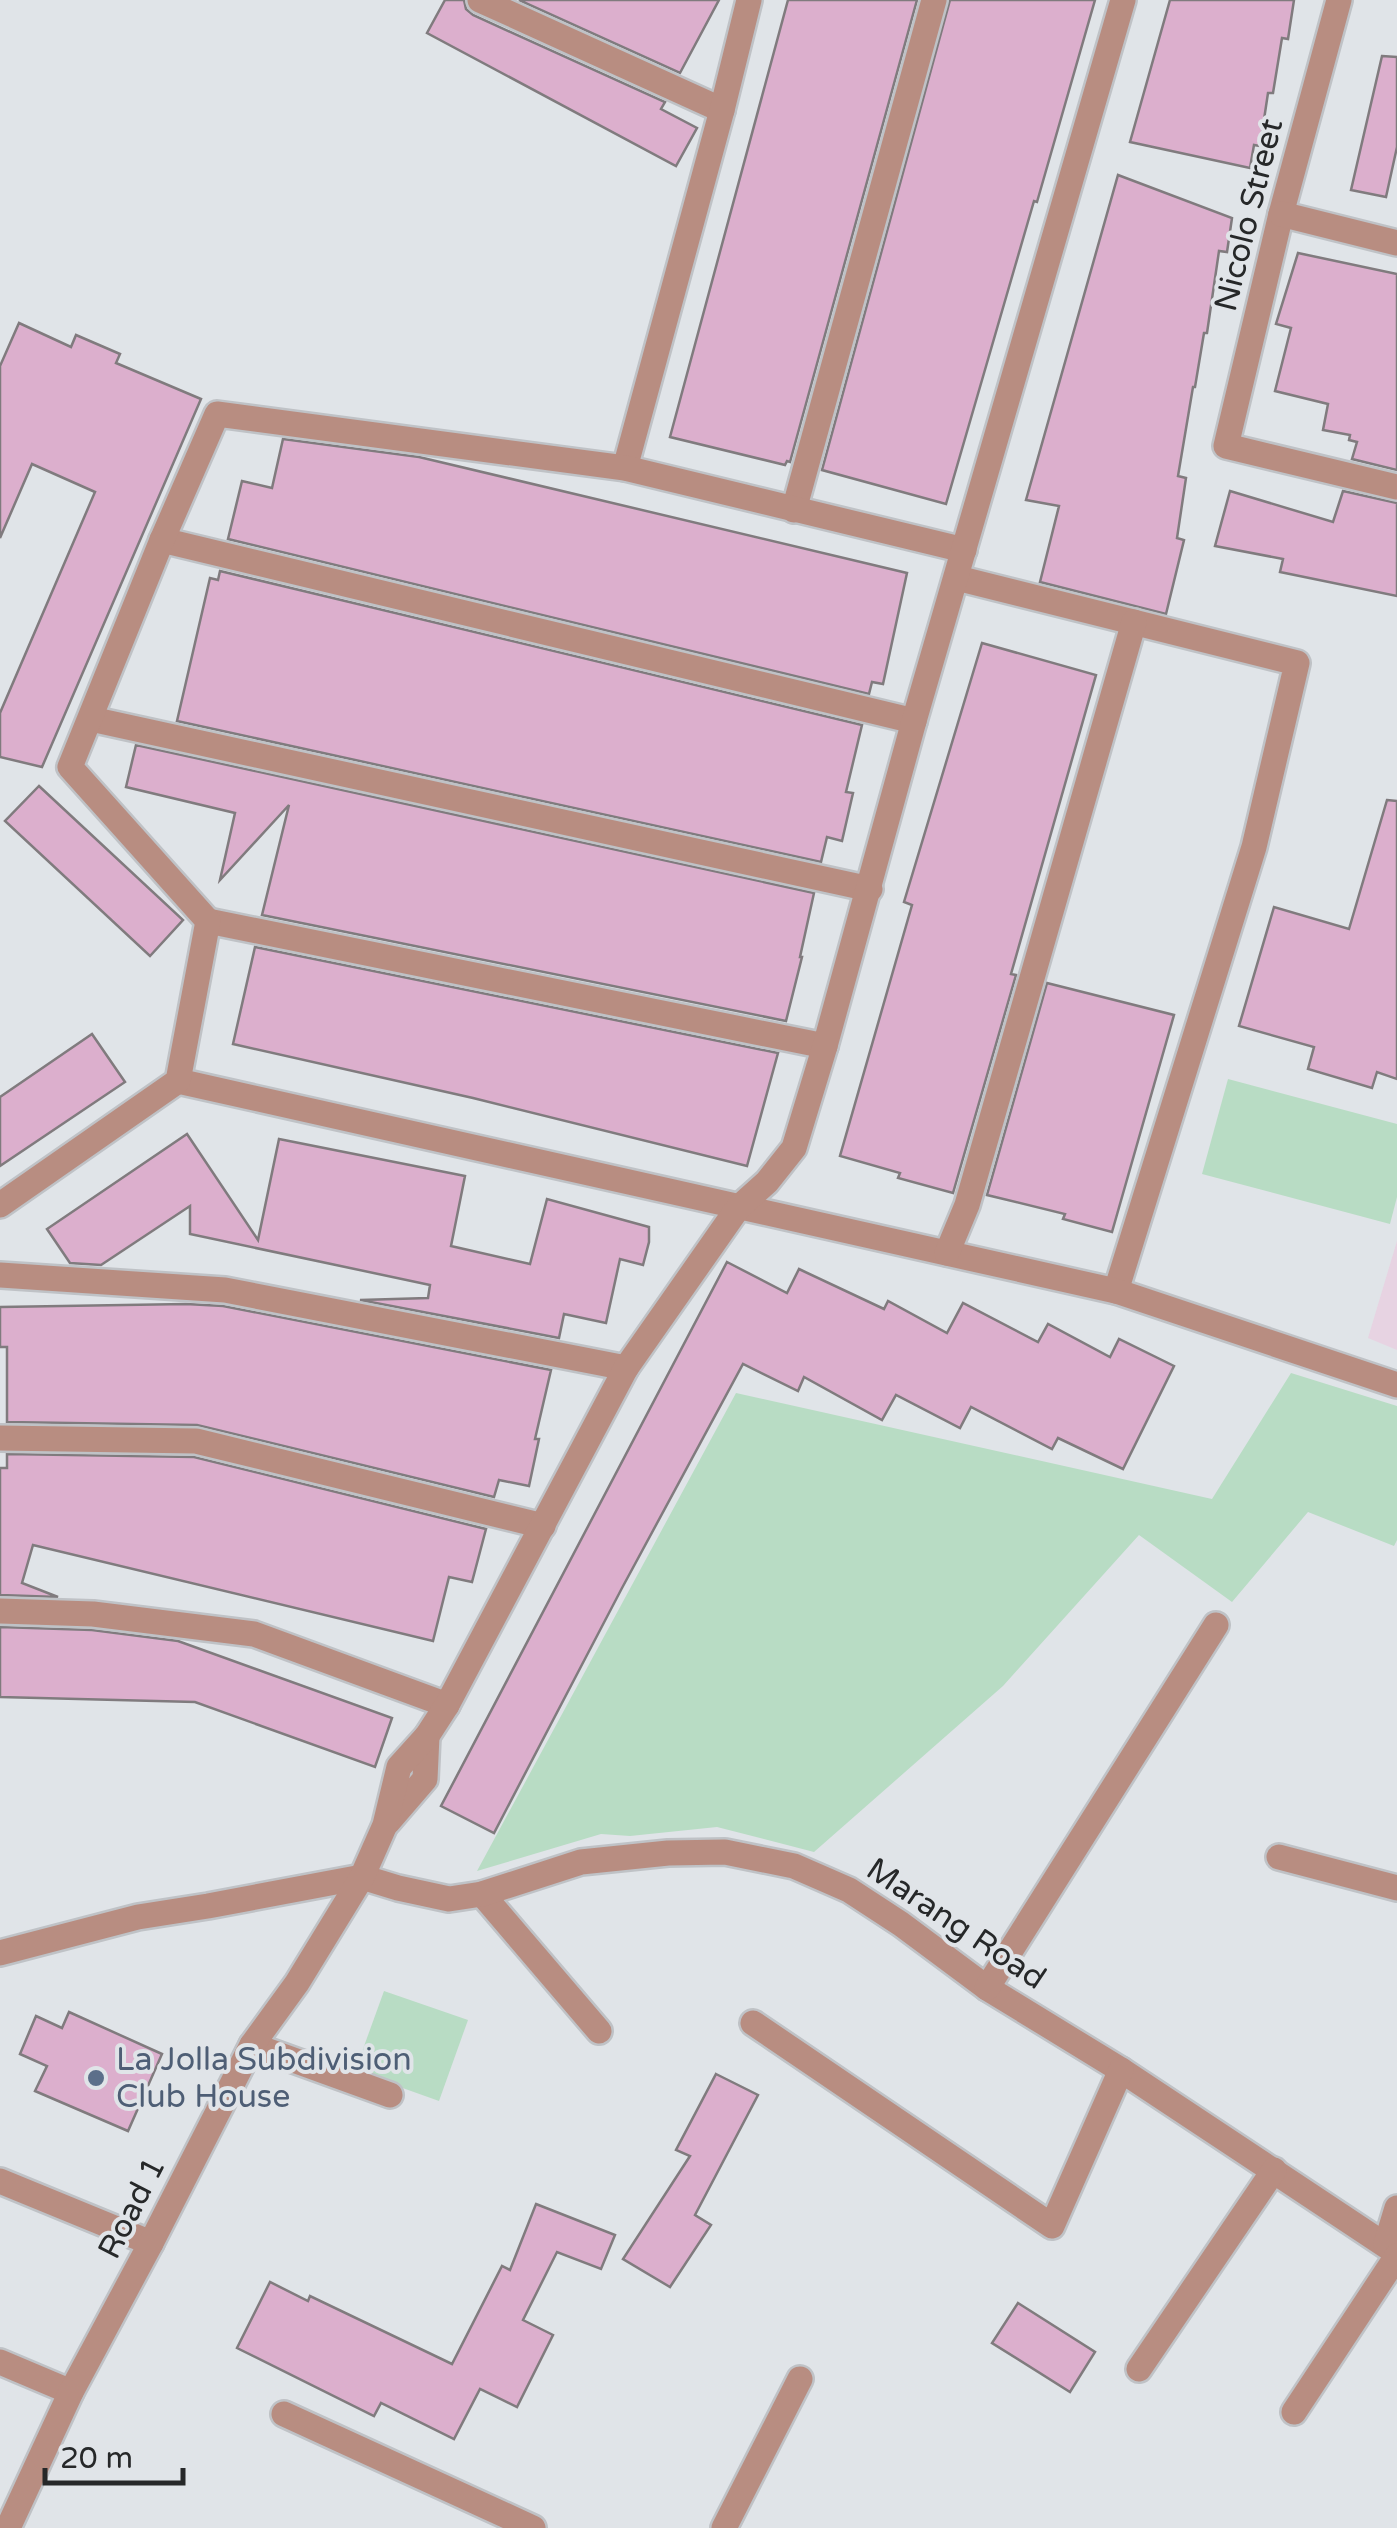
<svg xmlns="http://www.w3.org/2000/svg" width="1397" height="2528" font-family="'Varela Round',sans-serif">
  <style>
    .education { fill: #e7d3e2 }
    .green { fill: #b8dcc4 }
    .building { fill: #dcafcd; stroke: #807b7e; stroke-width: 2.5 }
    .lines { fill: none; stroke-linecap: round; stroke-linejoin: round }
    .minor-casing { stroke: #bfc2c6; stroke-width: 30 }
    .minor { stroke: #b88d81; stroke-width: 25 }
    .service-dot { fill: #5c6f8a; stroke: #e0e4e8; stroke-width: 4 }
    .labels { text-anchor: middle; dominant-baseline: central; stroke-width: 8; stroke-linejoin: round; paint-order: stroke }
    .street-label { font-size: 32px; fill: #262829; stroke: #e0e4e8 }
    .service-label { font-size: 32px; fill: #4e5e75; stroke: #e0e4e8; text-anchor: start }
  </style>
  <rect width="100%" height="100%" fill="#e0e4e8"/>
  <path class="education" d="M1397,1241v109l-29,-12z"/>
  <g class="green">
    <path d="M1228,1079l169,45v73l-7,27 -188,-50z"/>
    <path d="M1291,1373l106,33v134l-3,6 -86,-34 -76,90 -93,-67 -136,151 -189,166 -97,-25 -87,9 -29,-2 -124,37 259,-478 476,106z"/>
    <path d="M384,1991l84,29 -29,81 -84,-30z"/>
  </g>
  <g class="building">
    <path d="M445,0h19l2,9 7,6 192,87 -4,7 36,19 -21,38 -249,-133z"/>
    <path d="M519,0h200l-39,73z"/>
    <path d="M788,0h129l-127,462 -3,-1 -2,4 -115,-28z"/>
    <path d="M950,0h145l-58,202 -3,-1 -88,303 -124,-34z"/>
    <path d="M1170,0h124l-6,39 -6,-1 -9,55h-5l-8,53 -6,-1 -4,23 -120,-26z"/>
    <path d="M1382,56l15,1v90l-11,50 -35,-7z"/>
    <path d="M1118,175l114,43 -5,34 -8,-1 -12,82h-3l-9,54h-2l-15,89 8,2 -9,60 7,2 -18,74 -126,-32 19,-76 -33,-6z"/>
    <path d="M1298,253l99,21v196l-45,-11 5,-17 -8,-2 1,-5 -27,-5 5,-26 -53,-13 16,-63 -15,-4z"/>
    <path d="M19,323l52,24 5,-12 44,19 -4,9 85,36 -159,368 -42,-10v-44l95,-221 -63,-28 -32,74v-172z"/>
    <path d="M283,439l136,18 488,116 -24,111 -11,-2 -3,12 -641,-155 14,-58 30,7z"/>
    <path d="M1230,491l103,31 10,-31 54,12v93l-117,-24 3,-13 -68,-13z"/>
    <path d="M220,571l642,154 -16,67 7,1 -11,48 -15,-4 -6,25 -644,-141 33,-143 8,2z"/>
    <path d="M982,643l114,32 -85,299 5,1 -63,218 -55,-15 2,-5 -60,-17 72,-251 -8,-3z"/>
    <path d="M136,745l678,148 -14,64h2l-16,64 -524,-106 27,-110 -69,75 15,-67 -109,-26z"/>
    <path d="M39,786l144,134 -33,36 -145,-135z"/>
    <path d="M1387,800l10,1v278l-20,-7 -5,16 -64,-19 6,-22 -75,-21 35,-119 75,22z"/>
    <path d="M255,947l523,106 -31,113 -274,-68 -240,-54z"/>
    <path d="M1047,983l127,32 -62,217 -49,-13 2,-5 -78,-19z"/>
    <path d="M92,1034l33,48 -125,84v-69z"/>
    <path d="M187,1134l71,106 21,-101 186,37 -14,70 79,18 17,-65 102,28v15l-6,23 -23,-6 -14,64 -42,-9 -5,24 -199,-38 68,-2 2,-13 -240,-51v-28l-89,59 -31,-2 -23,-34z"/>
    <path d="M727,1262l60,31 12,-24 85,40 4,-8 59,32 16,-30 75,39 10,-18 62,33 9,-18 55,27 -51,103 -65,-31 -6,11 -81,-42 -11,21 -64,-33 -14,25 -78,-43 -6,14 -55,-27 -121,224 -128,245 -53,-27z"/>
    <path d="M186,1304l37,2 328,64 -16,69h4l-10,47 -30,-6 -5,17 -297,-72 -190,-3v-75h-7v-40z"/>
    <path d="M7,1454l187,3 292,72 -14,53 -23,-5 -16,64 -400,-96 -11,38 36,14 -58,-2v-127h7z"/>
    <path d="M0,1627l92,3 86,11 214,77 -17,49 -180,-65 -195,-5z"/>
    <path d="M69,2012l93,42 -34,77 -93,-40 12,-25 -27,-12 16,-38 26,12z"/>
    <path d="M716,2074l42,21 -63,120 16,10 -41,62 -47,-28 67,-103 -14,-6z"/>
    <path d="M536,2204l79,31 -14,34 -44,-17 -34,68 30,15 -36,72 -37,-18 -26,50 -73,-36 -7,13 -137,-68 33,-66 38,19 2,-5 142,68 50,-98 8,4z"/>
    <path d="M1018,2303l77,49 -25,40 -78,-49z"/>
  </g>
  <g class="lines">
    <g class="minor-casing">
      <g id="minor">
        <path d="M480,0l242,110"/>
        <path d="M1339,0l-58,214 -55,232 171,41"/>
        <path d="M1281,214l116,29"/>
        <path d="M625,468l97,-358 27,-110"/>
        <path d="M794,510l140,-510"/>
        <path d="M162,540l752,181"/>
        <path d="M957,578l340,85 -43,184 -138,444"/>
        <path d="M91,719l779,170"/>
        <path d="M208,921l617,125"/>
        <path d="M178,1081l938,210 281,94"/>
        <path d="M0,1205l178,-124 30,-160 -138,-154 92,-227 55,-126 408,54 339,82"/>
        <path d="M947,1253l20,-48 167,-583"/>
        <path d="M0,1275l225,15 401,78"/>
        <path d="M0,1438l196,3 347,85"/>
        <path d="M0,1611l93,3 161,20 193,71"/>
        <path d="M388,1822l37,-43 2,-43"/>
        <path d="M1279,1857l118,31"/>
        <path d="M482,1894l117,137"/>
        <path d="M0,1953l138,-36 70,-11 154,-29 36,11 51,11 33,-5 99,-32 87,-9 57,-1 69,14 55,24 52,34 86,64 134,82 276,183"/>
        <path d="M987,1988l229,-363"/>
        <path d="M753,2023l299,203 69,-156"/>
        <path d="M252,2045l138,50"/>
        <path d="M0,2181l151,62"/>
        <path d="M1386,2244l11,-36"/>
        <path d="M0,2362l71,30"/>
        <path d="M1139,2369l135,-199"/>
        <path d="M1294,2412l103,-156"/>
        <path d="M284,2414l249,114"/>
        <path d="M8,2528l63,-136 80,-149 101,-198 45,-62 65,-106 23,-52 14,-58 28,-31 20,-31 179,-337 112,-160 29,-26 27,-34 31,-102 89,-325 209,-721"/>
        <path d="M724,2528l76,-149"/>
      </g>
    </g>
    <use href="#minor" class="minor"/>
  </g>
  <circle class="service-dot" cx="96" cy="2078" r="10"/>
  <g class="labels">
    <g class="street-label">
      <text transform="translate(1249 215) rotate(-76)">Nicolo Street</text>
      <text transform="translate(956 1924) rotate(34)">Marang Road</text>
      <text transform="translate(132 2208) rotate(-63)">Road 1</text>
    </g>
    <g class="service-label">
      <text x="116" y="2060">La Jolla Subdivision<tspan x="116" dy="37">Club House</tspan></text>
    </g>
  </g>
  <path d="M45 2468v15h138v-15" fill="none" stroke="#262829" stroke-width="5"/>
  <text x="60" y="2468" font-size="30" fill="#262829" stroke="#e0e4e8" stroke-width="8" paint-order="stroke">20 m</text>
</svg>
